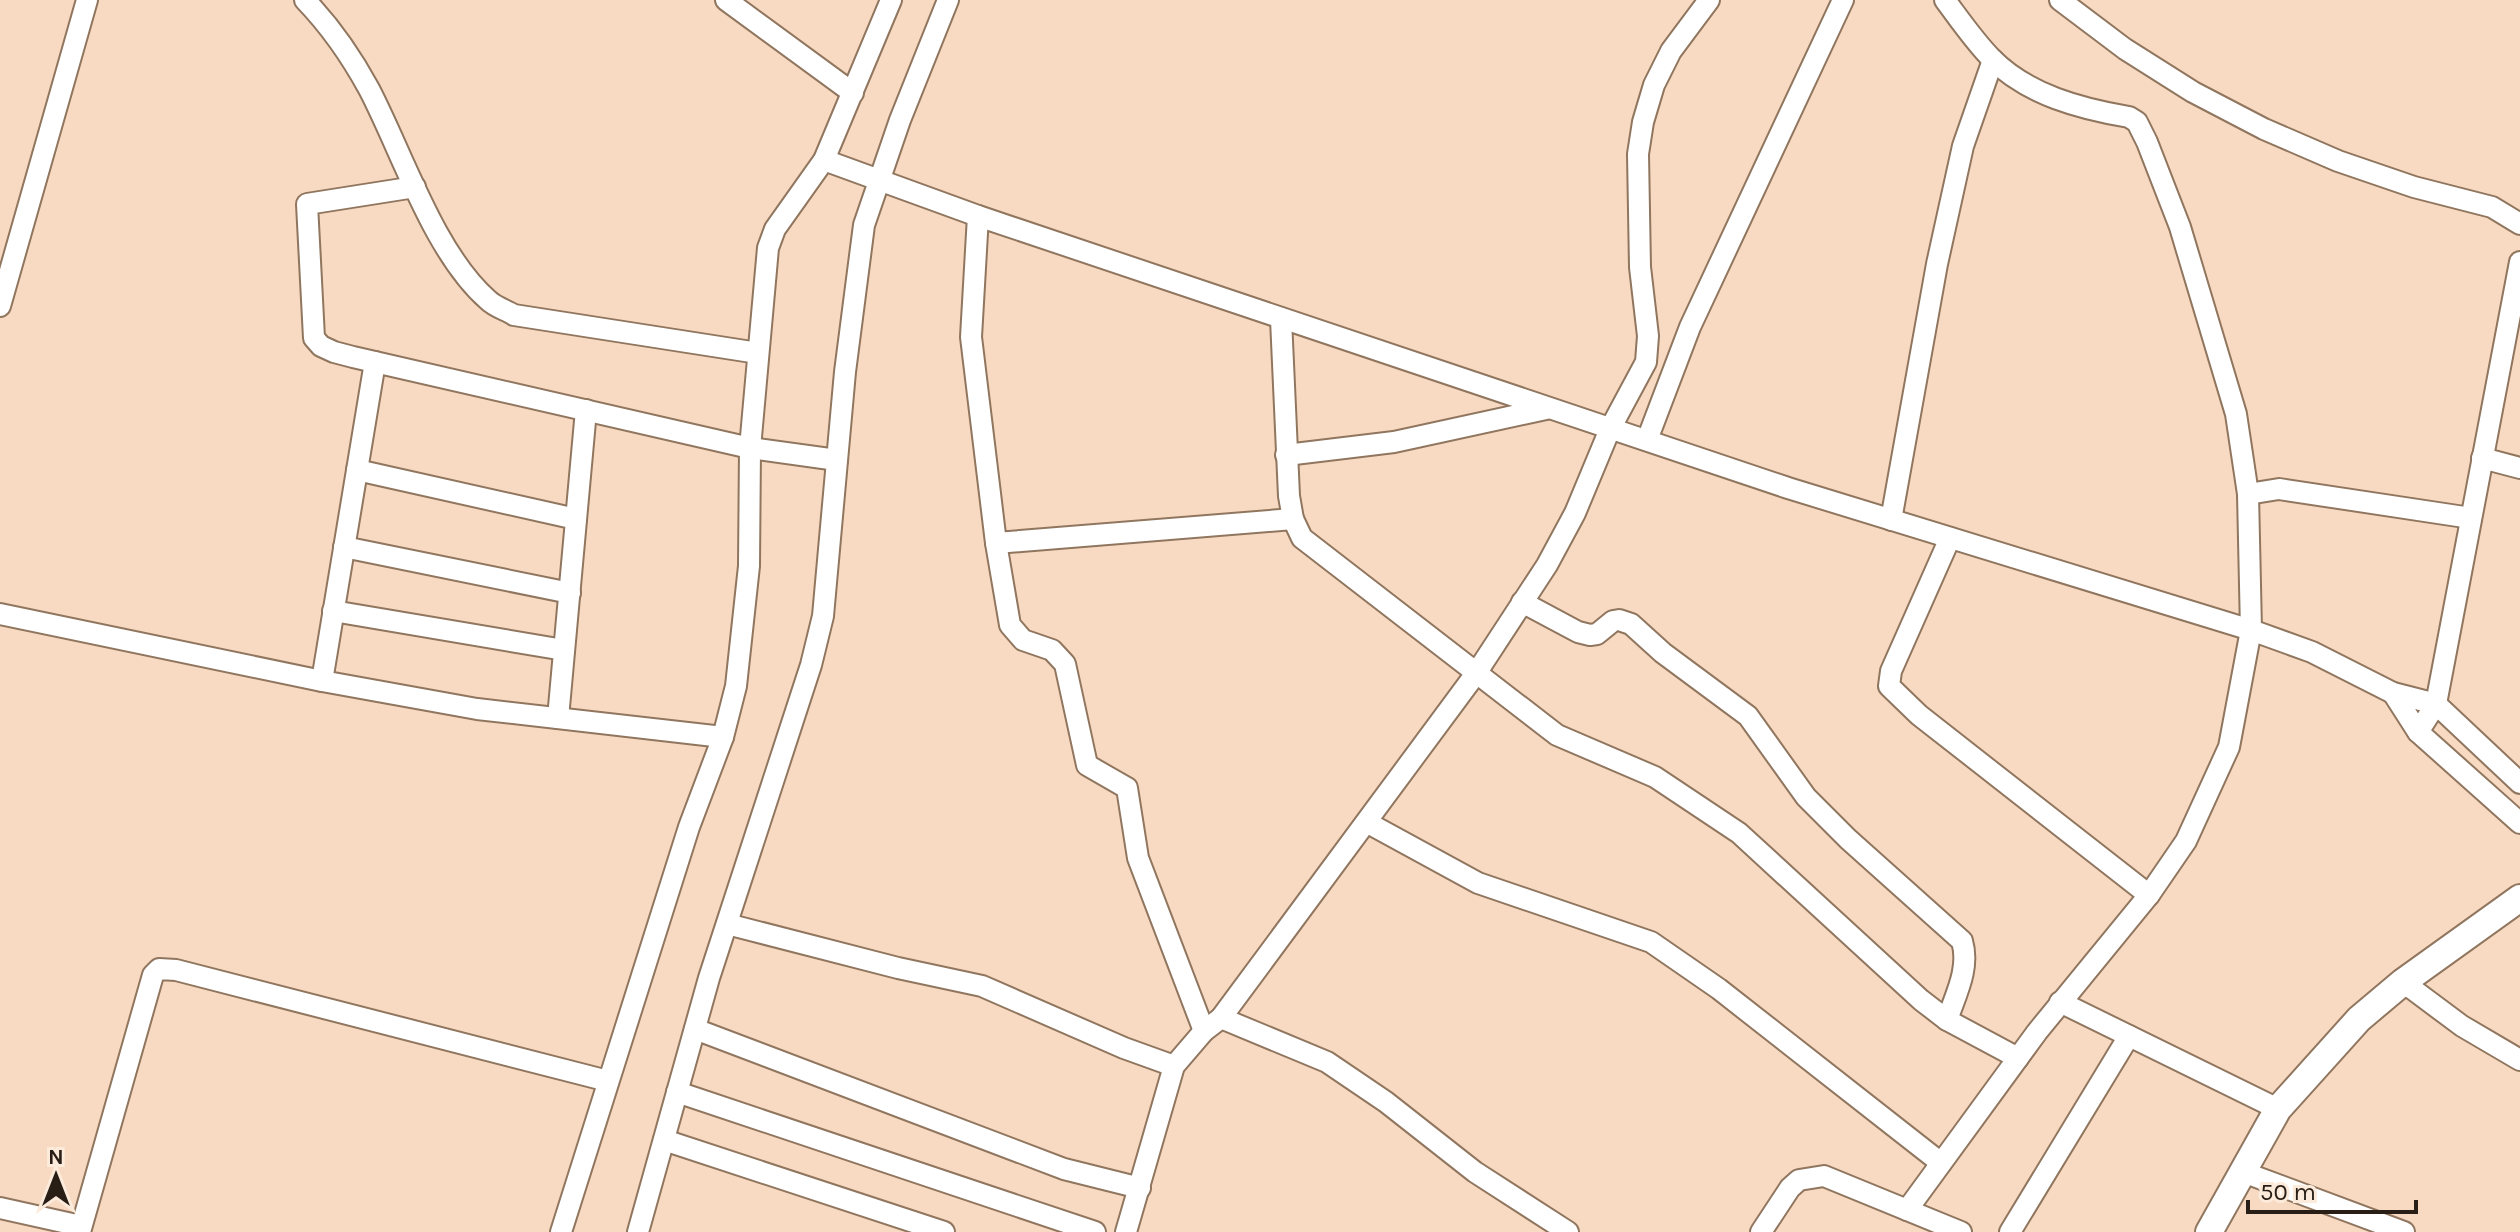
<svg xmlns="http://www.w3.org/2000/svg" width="2520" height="1232" font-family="Karla,sans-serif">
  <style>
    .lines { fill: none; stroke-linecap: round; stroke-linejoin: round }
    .minor-casing { stroke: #90765f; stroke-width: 24 }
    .tertiary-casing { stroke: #90765f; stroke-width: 30 }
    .minor { stroke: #fff; stroke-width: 20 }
    .tertiary { stroke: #fff; stroke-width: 26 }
  </style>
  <rect width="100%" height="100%" fill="#f8dac2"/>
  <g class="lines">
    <g class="minor-casing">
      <g id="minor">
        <path d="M305,0c26,27 46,56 64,89 33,63 65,164 119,211 7,7 18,10 26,15l244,38"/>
        <path d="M726,0l127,93"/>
        <path d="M2060,0l65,49 68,43 71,37 74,32 76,26 78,20 28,17"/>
        <path d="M824,160l154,56 810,272 463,142 61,22 81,41 43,11 84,79"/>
        <path d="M415,187l-108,17 7,134 7,8 13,6 19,5 397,91 87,12"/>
        <path d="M978,216l-7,121 25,206 14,82 13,15 29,10 13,14 22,101 40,23 11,70 66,173"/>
        <path d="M0,306l87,-306"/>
        <path d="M1281,319l8,177 4,23 9,19 255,197 98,42 84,56 182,167 26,20 71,38"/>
        <path d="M1647,440l43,-113 153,-327"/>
        <path d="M1286,455l108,-13 152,-33"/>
        <path d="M2482,458l38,10"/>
        <path d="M357,470l219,49"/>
        <path d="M2248,494l31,-5 192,29"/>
        <path d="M1891,520l46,-256 26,-118 30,-86"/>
        <path d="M1950,538l-59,133 -2,15 30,29 230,180"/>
        <path d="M996,543l297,-24"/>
        <path d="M344,547l226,46"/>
        <path d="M1522,602l56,30 12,3 7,-1 16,-13 6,-1 12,4 32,29 85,63 58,81 42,42 114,102c8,27 -6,53 -15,79"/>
        <path d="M333,611l231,39"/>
        <path d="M0,614l322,67 155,28 246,28"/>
        <path d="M322,681l53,-319"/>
        <path d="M2393,693l25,39 102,91"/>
        <path d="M558,718l28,-308"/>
        <path d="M2418,732l18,-28 84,-442"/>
        <path d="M1368,823l110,60 173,59 68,47 222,174"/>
        <path d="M727,924l171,44 84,18 142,62 50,18"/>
        <path d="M2403,982l59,44 58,34"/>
        <path d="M2060,1002l218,107"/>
        <path d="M1221,1018l106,44 59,40 89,70 93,60"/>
        <path d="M695,1029l369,140 76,19"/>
        <path d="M677,1092l418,140"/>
        <path d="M664,1140l280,92"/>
        <path d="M2243,1172l161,60"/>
        <path d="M0,1208l81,18"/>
        <path d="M1907,1210l130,-178 112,-137 37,-54 43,-94 22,-117 -3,-136 -12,-80 -56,-187 -33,-85 -10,-20 -8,-5c-48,-8 -101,-22 -137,-58 -17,-17 -32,-39 -47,-59"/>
        <path d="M80,1232l73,-257 6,-6 17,1 432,111"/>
        <path d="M561,1232l128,-405 34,-90 13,-51 13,-120 1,-118 18,-200 7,-19 49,-69 67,-160"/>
        <path d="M638,1232l71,-254 102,-313 12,-49 22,-244 19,-147 36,-105 48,-120"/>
        <path d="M1126,1232l48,-166 30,-35 17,-13 256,-346 70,-107 28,-52 35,-84 36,-67 2,-26 -8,-69 -2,-113 5,-32 11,-37 17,-34 38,-51"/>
        <path d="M1761,1232l29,-44 9,-8 25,-4 137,56"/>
        <path d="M2010,1232l119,-196"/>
      </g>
    </g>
    <g class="tertiary-casing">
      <path id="tertiary" d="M2209,1232l69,-123 81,-90 44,-37 117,-84"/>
    </g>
    <use href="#minor" class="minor"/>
    <use href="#tertiary" class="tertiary"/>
  </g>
  <g transform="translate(56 1176)" stroke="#fceadb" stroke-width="6" paint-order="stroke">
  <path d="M0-6L14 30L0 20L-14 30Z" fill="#281e15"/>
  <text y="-12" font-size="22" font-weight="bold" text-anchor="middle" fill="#281e15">N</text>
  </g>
  <path d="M2248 1200v12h168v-12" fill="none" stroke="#281e15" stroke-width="4"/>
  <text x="2260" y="1200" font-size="24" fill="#281e15" stroke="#fceadb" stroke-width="6" paint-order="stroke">50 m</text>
</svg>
